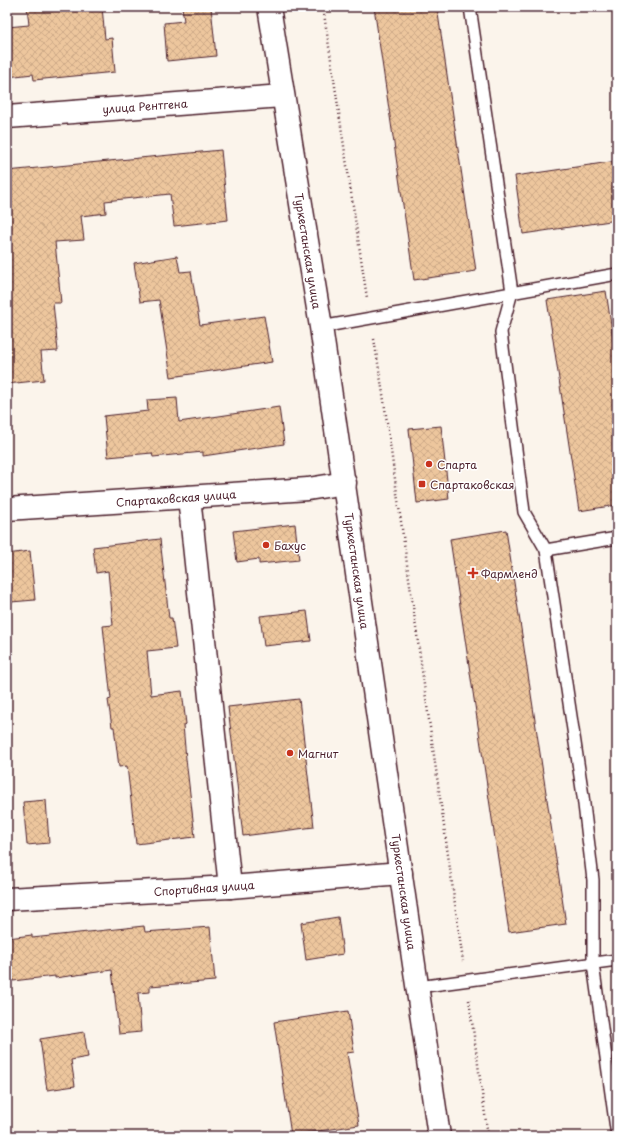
<svg xmlns="http://www.w3.org/2000/svg" width="624" height="1143" font-family="'Playpen Sans',sans-serif">
  <style>
    .building { fill: url(#building-cross-hatch); stroke: #4a1f2b }
    .lines { fill: none; stroke-linecap: round; stroke-linejoin: round }
    .lane-casing { stroke: #4a1f2b; stroke-width: 14 }
    .street-casing { stroke: #4a1f2b; stroke-width: 25 }
    .secondary-casing { stroke: #4a1f2b; stroke-width: 25 }
    .path { stroke: #4a1f2b; stroke-width: 2.5; stroke-dasharray: 1 3; stroke-linecap: butt }
    .lane { stroke: #fff; stroke-width: 11 }
    .street { stroke: #fff; stroke-width: 22 }
    .secondary { stroke: #fff; stroke-width: 22 }
    .poi-dot { fill: #c8321e; stroke: #fff; stroke-width: 1.5 }
    .labels { text-anchor: middle; dominant-baseline: central; stroke-width: 3; stroke-linejoin: round; paint-order: stroke }
    .street-label { font-size: 11px; fill: #4a1f2b; stroke: #fff }
    .poi-label { font-size: 11px; fill: #4a1f2b; stroke: #fff; text-anchor: start }
  </style>
  <defs>
    <pattern id="building-cross-hatch" width="8" height="8" patternUnits="userSpaceOnUse"><rect width="8" height="8" fill="#edc69d"/><path d="M0 0l8 8M0 8l8-8" fill="none" stroke="#cdaa87"/></pattern>
  </defs>
  <rect width="100%" height="100%" fill="#fbf4eb"/>
  <filter id="ink" filterUnits="userSpaceOnUse"><feTurbulence type="fractalNoise" baseFrequency=".025" numOctaves="2"/><feDisplacementMap in="SourceGraphic" scale="8" xChannelSelector="R" yChannelSelector="G"/><feConvolveMatrix kernelMatrix="1 2 1 2 8 2 1 2 1" color-interpolation-filters="sRGB"/></filter>
  <g filter="url(#ink)">
    <g class="building">
      <path d="M27,7h75l3,32 7,-1 3,34 -81,8 -1,-6 -26,3v-50l22,-2z"/>
      <path d="M182,7h29l5,49 -49,5 -3,-38 20,-2z"/>
      <path d="M374,7h63l39,264 -62,9z"/>
      <path d="M221,150l7,70 -54,6 -4,-32 -65,7 1,12 -25,3 3,24 -29,2 6,61h-8l5,48 -17,1 3,28 -37,4v-213z"/>
      <path d="M617,161v59l-94,14 -8,-58z"/>
      <path d="M177,256l3,16 11,-1 9,54 64,-9 8,46 -101,15 -12,-77 -19,2 -6,-39z"/>
      <path d="M606,291l11,74v140l-38,6 -32,-211z"/>
      <path d="M177,398l2,24 100,-15 5,37 -81,12v-4l-50,5 -1,-4 -44,4 -4,-41 44,-5 -1,-11z"/>
      <path d="M441,426l8,73 -32,4 -8,-74z"/>
      <path d="M295,524l4,36 -40,4v-5l-22,3 -4,-31z"/>
      <path d="M506,530l60,394 -57,8 -59,-393z"/>
      <path d="M160,539l9,79h3l4,30 -29,3 4,44 31,-4 4,33 -3,1 3,34 9,78 -59,7 -9,-78 -8,1 -5,-40h-2l-4,-27 3,-1 -8,-73 10,-1 -5,-54 -12,2 -3,-26z"/>
      <path d="M30,551l5,49 -24,2 -4,-48z"/>
      <path d="M307,611l4,30 -47,5 -4,-30z"/>
      <path d="M299,699l15,128 -71,9 -15,-129z"/>
      <path d="M46,800l3,43 -22,2 -4,-43z"/>
      <path d="M338,917l5,37 -37,6 -5,-37z"/>
      <path d="M144,926l1,6 65,-5 5,54 -65,5v6l-12,1 3,39 -22,2 -7,-64 -57,8v-2l-42,5 -5,-43 24,-3v3z"/>
      <path d="M348,1011l6,41 -7,1 12,72 -68,10 -17,-113z"/>
      <path d="M84,1032l4,25 -17,3 4,26 -28,4 -7,-51z"/>
    </g>
    <g class="lines">
      <g class="lane-casing">
        <g id="lane">
          <path d="M470,7l42,285 -11,40 23,180 22,38 37,246 10,84v84l24,172"/>
          <path d="M321,327l296,-53"/>
          <path d="M546,550l71,-12"/>
          <path d="M418,987l199,-27"/>
        </g>
      </g>
      <g class="street-casing">
        <g id="street">
          <path d="M7,117l275,-21"/>
          <path d="M189,497l41,390"/>
          <path d="M7,899l223,-12 171,-14"/>
        </g>
      </g>
      <g class="secondary-casing">
        <g id="secondary">
          <path d="M269,7l52,320 118,809"/>
          <path d="M7,509l301,-20 37,-6"/>
        </g>
      </g>
      <g class="path">
        <path d="M323,7l44,291"/>
        <path d="M374,339l9,55 80,567"/>
        <path d="M469,1000l19,136"/>
      </g>
      <use href="#lane" class="lane"/>
      <use href="#street" class="street"/>
      <use href="#secondary" class="secondary"/>
    </g>
  </g>
  <g class="poi-dot">
    <circle cx="429" cy="464" r="4"/>
    <rect x="418" y="480" width="8" height="8" rx="2"/>
    <circle cx="266" cy="545" r="4"/>
    <path d="M471 567h4v4h4v4h-4v4h-4v-4h-4v-4h4z"/>
    <circle cx="290" cy="753" r="4"/>
  </g>
  <g class="labels">
    <g class="street-label">
      <text transform="translate(145 106) rotate(-4)">улица Рентгена</text>
      <text transform="translate(308 251) rotate(81)">Туркестанская улица</text>
      <text transform="translate(176 498) rotate(-4)">Спартаковская улица</text>
      <text transform="translate(357 571) rotate(82)">Туркестанская улица</text>
      <text transform="translate(204 888) rotate(-4)">Спортивная улица</text>
      <text transform="translate(404 892) rotate(82)">Туркестанская улица</text>
    </g>
    <g class="poi-label">
      <text x="437" y="464">Спарта</text>
      <text x="430" y="484">Спартаковская</text>
      <text x="274" y="545">Бахус</text>
      <text x="481" y="573">Фармленд</text>
      <text x="298" y="753">Магнит</text>
    </g>
  </g>
  <rect width="624" height="1143" fill="none" stroke="#fff" stroke-width="24"/>
  <rect x="12" y="12" width="600" height="1119" fill="none" stroke="#4a1f2b" stroke-width="1.5" filter="url(#ink)"/>
</svg>
